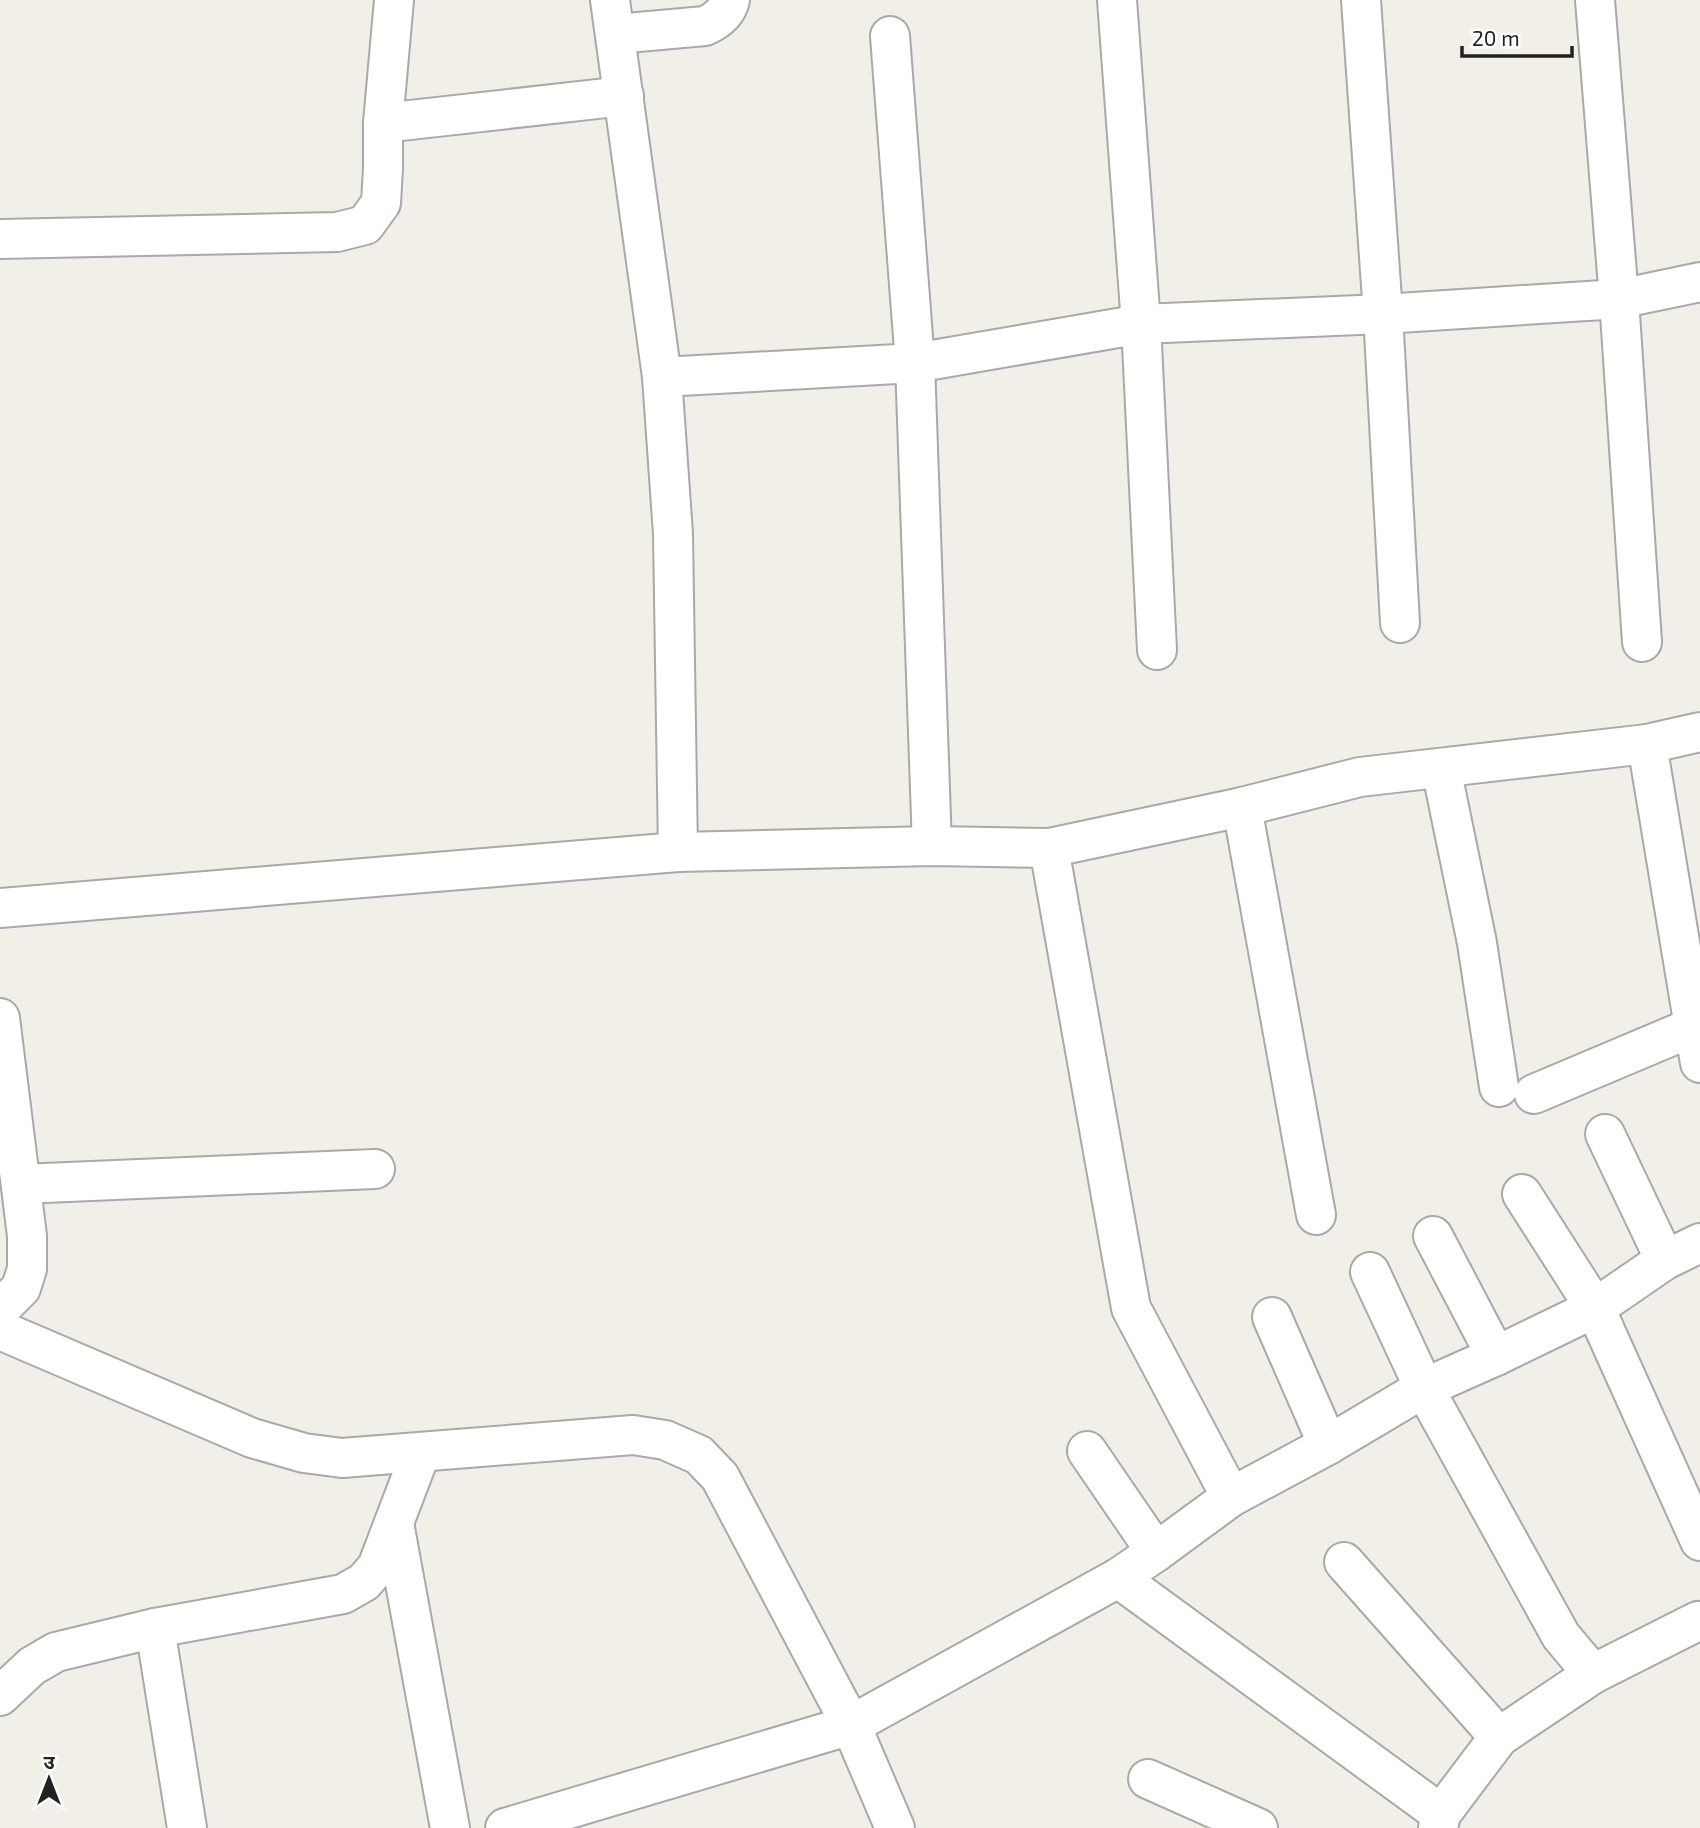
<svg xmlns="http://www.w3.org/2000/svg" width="1700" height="1828" font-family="'Exo 2','Noto Sans Devanagari',sans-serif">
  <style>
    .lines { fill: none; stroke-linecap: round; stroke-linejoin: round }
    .minor-casing { stroke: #a9a9a9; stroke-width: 42 }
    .minor { stroke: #fff; stroke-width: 38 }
  </style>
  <rect width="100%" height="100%" fill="#f2efe9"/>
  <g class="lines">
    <g class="minor-casing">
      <g id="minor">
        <path d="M1117,0l24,324 16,326"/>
        <path d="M1361,0l22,314 17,309"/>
        <path d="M1595,0l24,299 23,343"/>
        <path d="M616,34l89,-8c11,-5 22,-13 25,-26"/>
        <path d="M890,36l25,327 17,483"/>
        <path d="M383,123l241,-27"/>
        <path d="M0,239l337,-7 28,-7 16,-22 2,-35v-45l11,-123"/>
        <path d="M662,377l253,-14 226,-39 242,-10 236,-15 81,-17"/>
        <path d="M1647,744l53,319"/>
        <path d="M1441,768l36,175 22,144"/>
        <path d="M1242,807l74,408"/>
        <path d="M1049,848l82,460 100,189"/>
        <path d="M678,852l254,-6 117,2 193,-41 118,-30 287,-33 53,-12"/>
        <path d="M0,908l678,-56 -5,-318 -11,-157 -52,-377"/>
        <path d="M0,1018l27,218v33l-6,19 -21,21"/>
        <path d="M1534,1094l159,-67"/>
        <path d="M1605,1134l60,126"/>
        <path d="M21,1184l354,-15"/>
        <path d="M1522,1194l73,114 105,233"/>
        <path d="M1433,1236l63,120"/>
        <path d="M1370,1272l54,116 137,248 32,38"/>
        <path d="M1272,1317l56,128"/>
        <path d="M0,1330l252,108 52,15 38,5 291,-23 32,5 34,15 21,22 131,248 267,-147 38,-26 75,-55 97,-52 96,-57 72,-32 99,-48 70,-48 35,-17"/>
        <path d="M1087,1451l69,101"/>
        <path d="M394,1523l56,305"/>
        <path d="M1344,1562l155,175"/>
        <path d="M1118,1578l323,236"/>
        <path d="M155,1628l32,200"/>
        <path d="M0,1696l32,-30 24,-14 99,-24 188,-34 21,-12 13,-15 44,-115"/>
        <path d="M1148,1779l110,49"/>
        <path d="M505,1828l346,-103 44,103"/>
        <path d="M1438,1828l3,-14 58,-77 94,-63 105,-53 2,1"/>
      </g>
    </g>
    <use href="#minor" class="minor"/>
  </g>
  <g transform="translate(49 1779)" stroke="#ffffff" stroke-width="5" paint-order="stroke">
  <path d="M0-5L12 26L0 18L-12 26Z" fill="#222222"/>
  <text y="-10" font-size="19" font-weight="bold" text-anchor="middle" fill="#222222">उ</text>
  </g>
  <path d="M1462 46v10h110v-10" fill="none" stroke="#222222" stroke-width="3.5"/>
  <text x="1472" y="46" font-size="21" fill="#222222" stroke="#ffffff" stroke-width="5" paint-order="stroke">20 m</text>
</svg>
